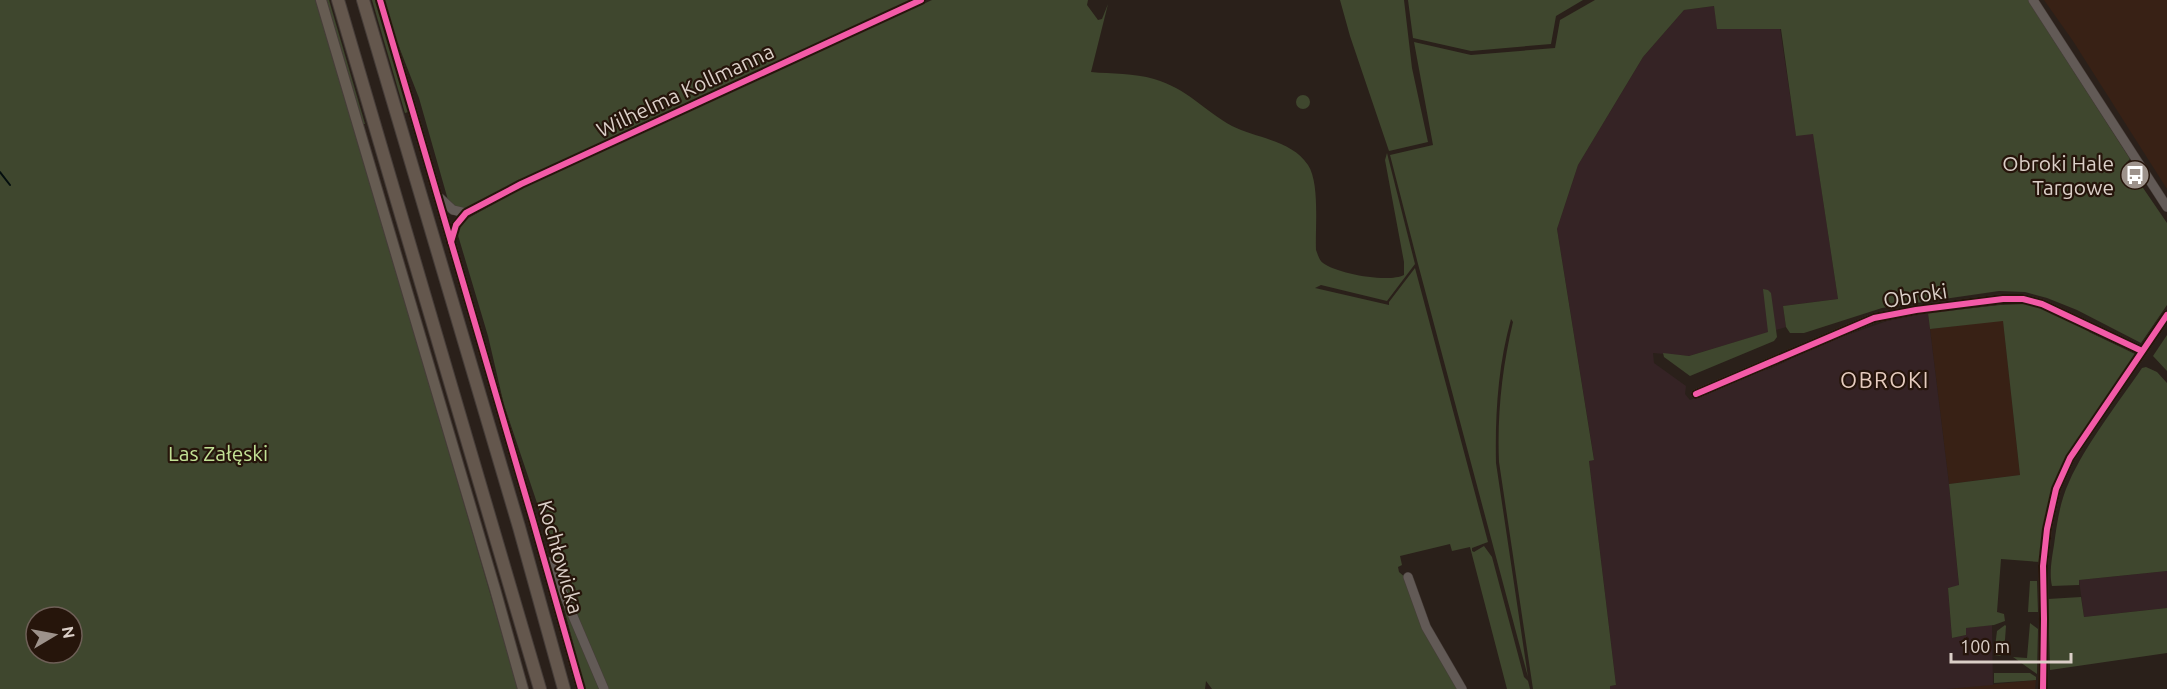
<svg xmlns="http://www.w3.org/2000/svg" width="2167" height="689" font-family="Ubuntu,sans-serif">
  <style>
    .built { fill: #382115 }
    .industrial { fill: #352325 }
    .green { fill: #3f472e; fill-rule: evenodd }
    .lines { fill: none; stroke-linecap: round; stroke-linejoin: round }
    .stream { stroke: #040e0e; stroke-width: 2 }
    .minor-casing { stroke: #463d39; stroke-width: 10 }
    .major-casing { stroke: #463d39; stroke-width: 12 }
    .highway-casing { stroke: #463d39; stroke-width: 14 }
    .minor { stroke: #625a56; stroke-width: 9 }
    .major { stroke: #665c52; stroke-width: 10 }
    .highway { stroke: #64574d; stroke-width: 12 }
    .cycleway-casing { stroke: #26150b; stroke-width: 10 }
    .cycleway { stroke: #f35aa7; stroke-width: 6 }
    .labels { text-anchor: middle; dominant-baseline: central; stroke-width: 4.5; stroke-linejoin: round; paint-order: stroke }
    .street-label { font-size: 21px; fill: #dbcfc8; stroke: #26150b }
    .poi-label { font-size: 21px; fill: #dbcfc8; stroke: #26150b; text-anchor: end }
    .park-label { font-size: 21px; fill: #c2e195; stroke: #26150b }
    .neighbourhood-label { font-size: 22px; letter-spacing: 1.5px; fill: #e6ccbf; stroke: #26150b }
  </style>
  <rect width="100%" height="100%" fill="#2a201a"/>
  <g class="built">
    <path d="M2044,0h123v189l-94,-148z"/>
    <path d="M2003,320l17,155 -71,9 -19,-155z"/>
    <path d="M2036,680l-1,9h-88l9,-1z"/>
  </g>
  <g class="industrial">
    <path d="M1714,6l4,23 62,-1 16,107 17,-2 25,166 -55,7 3,21 -97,29 -36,-3 1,10 32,23 -1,8 5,6 73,-31 4,1 18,-8 2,-3 37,-16 63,-22 41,-8 21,171 10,102 -11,2 4,50 14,-3 -1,-7 27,-3 1,60 -46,4h-337v-3l6,-1 -27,-224 5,-2 -37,-230 21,-64 65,-108 41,-47z"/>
    <path d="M2167,571v37l-83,9 -5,-37z"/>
  </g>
  <g class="green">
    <path d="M0,0h317l201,689h-518zM36,617h36v36h-36z"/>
    <path d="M326,0h3l36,124h-3z"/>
    <path d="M372,0h3l33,112 -3,1z"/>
    <path d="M384,0h526l-389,179 -58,30 -6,-1 -9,-8 -29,-102 -25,-64z"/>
    <path d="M932,0h156l-1,5 11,15 4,-1 6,-15 -17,68c21,2 43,1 63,7 34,10 49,31 78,47 23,12 60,14 76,39 12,18 7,63 8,85 2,5 3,10 7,13 15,11 65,20 81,12v-13l-19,-102 2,-7 28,111 -28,37 -66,-16 -6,3 74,17v-3l26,-34 73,274 -16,6v3l2,1 10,-6 8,11 32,120 4,4 2,8h-23l-37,-142 -18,4 -2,-7 -50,12 2,9 -4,2 1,5 7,6 53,111h-247l-6,-8 -1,8h-597l-43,-103 -61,-181 -16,-69 -31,-104 6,-11 61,-34z"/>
    <path d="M1340,0h64l8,68 16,74 -39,9 -39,-115z"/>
    <path d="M1408,0h175l-27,16 -5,28 -80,7 -58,-13z"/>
    <path d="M1595,0h433l102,159 -4,4 41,60v82l-26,38 -64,-33 -30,-12 -22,-6 -26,-1 -117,17 -78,25h-14l-4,-6 -3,-21 55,-7 -25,-165 -17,2 -15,-107h-64l-3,-23 -30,4 -41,47 -65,108 -21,64 37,231 -5,1 27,224 -6,1v3h-77l-34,-227c-2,-47 3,-94 14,-140l-2,-3c-13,47 -16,95 -15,144l32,214 -110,-413 -28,-109 43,-10 -19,-103 57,13 84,-7 5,-28z"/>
    <circle cx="1303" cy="102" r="7"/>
    <path d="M1763,289l5,1 3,3 6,44 -3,4 -84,35 -26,-19 -1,-4 26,3 79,-24z"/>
    <path d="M2025,304l21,6 42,18 1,4 46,22 -67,101 -28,107 -39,-3 -4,53 7,2 1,7 -11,4 -28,3v7l-14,3 -4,-50 11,-3 -10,-101 71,-9 -17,-154 -73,8 -2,-16 72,-8z"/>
    <path d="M2167,335v36l-14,-15z"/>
    <path d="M2146,367l11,5 10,11v188l-88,9v5l-27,1c-3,-12 0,-29 2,-41 3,-22 6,-44 15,-63 17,-38 49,-79 73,-114z"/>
    <path d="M2030,581h7l1,31h-10z"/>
    <path d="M2081,597l3,20 83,-9v45l-117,17 -2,-71z"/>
    <path d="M564,608h2l33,81h-14z"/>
    <path d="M2030,623l8,6 -1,45 -24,-17 14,1z"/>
    <path d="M2005,625l1,1 -2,27 -4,3 -6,-1 3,-24z"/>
    <path d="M1994,673h36l6,4v3l-42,3z"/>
  </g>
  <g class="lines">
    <path class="stream" d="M0,172l10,13"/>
    <g class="minor-casing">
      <g id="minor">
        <path d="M380,0l153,521 48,168"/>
        <path d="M2033,0l134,207"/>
        <path d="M440,198l13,12 13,3"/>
        <path d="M451,241l5,-16 10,-12 55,-29 400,-184"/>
        <path d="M1696,394l178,-76 42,-8 87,-11h20l19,5 100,47"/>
        <path d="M550,562l54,127"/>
        <path d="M1408,577l18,50 36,62"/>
        <path d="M2043,689l1,-70 -1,-53 4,-37 9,-40 14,-31 97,-143"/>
      </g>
    </g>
    <g class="major-casing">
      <path id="major" d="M321,0l174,589 28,100"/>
    </g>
    <g class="highway-casing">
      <g id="highway">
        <path d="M338,0l202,689"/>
        <path d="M363,0l156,527 45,162"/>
      </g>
    </g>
    <use href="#minor" class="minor"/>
    <use href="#major" class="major"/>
    <use href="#highway" class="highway"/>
    <g class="cycleway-casing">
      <g id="cycleway">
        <path d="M380,0l153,521 48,168"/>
        <path d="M451,242l5,-17 10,-12 55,-29 400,-184"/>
        <path d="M1696,394l178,-76 42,-8 87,-11h20l19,5 100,47"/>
        <path d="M2043,689l1,-70 -1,-53 4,-37 9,-40 14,-31 97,-143"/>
      </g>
    </g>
    <use href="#cycleway" class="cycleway"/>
  </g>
  <defs>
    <g id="bus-disc" transform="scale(1.5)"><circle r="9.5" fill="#9d928b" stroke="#26150b"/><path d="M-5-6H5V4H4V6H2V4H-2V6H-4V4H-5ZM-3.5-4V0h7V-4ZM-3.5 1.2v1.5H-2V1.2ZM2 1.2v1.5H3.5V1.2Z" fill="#fff"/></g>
  </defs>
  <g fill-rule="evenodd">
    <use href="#bus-disc" x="2135" y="175"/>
  </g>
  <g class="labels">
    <g class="street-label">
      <text transform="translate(685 90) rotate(-25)">Wilhelma Kollmanna</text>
      <text transform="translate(1915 295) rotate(-9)">Obroki</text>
      <text transform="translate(561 557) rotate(74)">Kochłowicka</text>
    </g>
    <g class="poi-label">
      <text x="2114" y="163">Obroki Hale<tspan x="2114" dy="24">Targowe</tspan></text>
    </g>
    <g class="park-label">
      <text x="218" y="453">Las Załęski</text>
    </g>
    <g class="neighbourhood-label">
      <text x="1885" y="379">OBROKI</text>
    </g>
  </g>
  <g transform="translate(54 635) rotate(80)"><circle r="28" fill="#26150b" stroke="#6e5f57" stroke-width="1.5"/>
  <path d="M0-4.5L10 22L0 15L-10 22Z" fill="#9d928b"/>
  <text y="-9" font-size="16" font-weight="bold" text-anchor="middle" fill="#dbcfc8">N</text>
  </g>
  <path d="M1951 653v9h120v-9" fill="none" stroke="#dbcfc8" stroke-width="3"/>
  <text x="1960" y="653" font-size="18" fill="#dbcfc8" stroke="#26150b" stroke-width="4.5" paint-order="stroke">100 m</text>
</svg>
